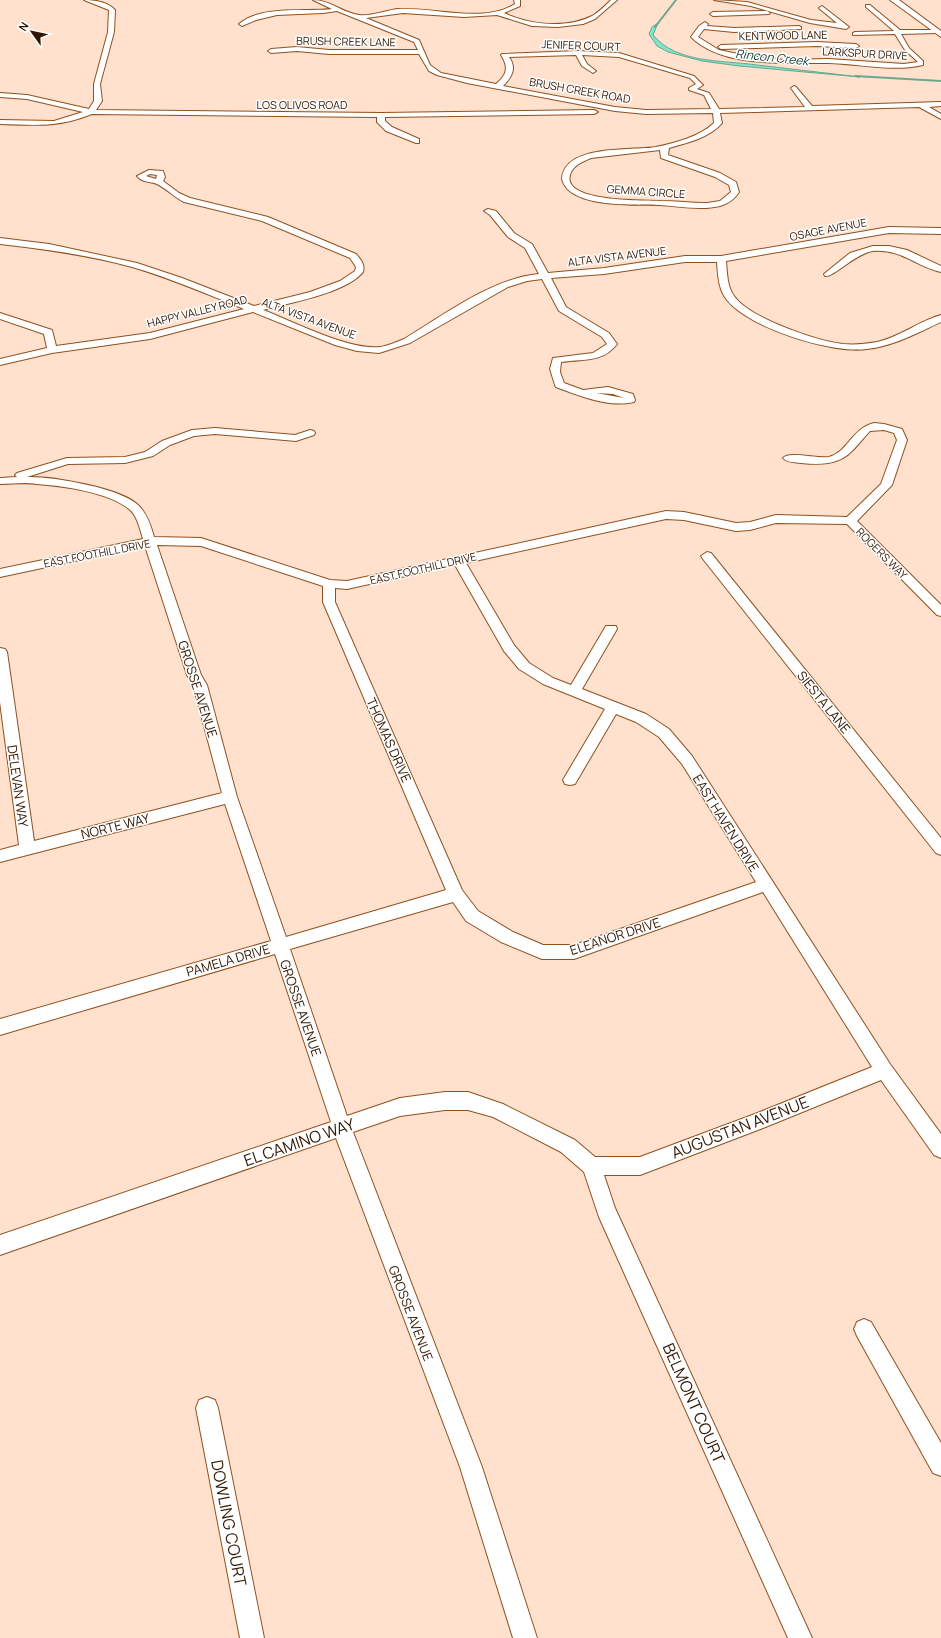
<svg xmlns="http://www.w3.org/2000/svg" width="941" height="1638" font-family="Manrope,sans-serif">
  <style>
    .water { fill: #81e5cb; stroke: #69a78f }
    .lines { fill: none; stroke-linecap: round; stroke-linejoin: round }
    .stream { stroke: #69a78f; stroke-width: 2 }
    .minor-casing { stroke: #90501e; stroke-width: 2 }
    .major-casing { stroke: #90501e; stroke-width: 2 }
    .minor { fill: #fff; fill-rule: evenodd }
    .major { fill: #fff; fill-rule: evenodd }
    .labels { text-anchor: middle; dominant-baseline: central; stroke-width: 3; stroke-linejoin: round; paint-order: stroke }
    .far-street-label { font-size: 11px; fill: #311703; stroke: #fff }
    .far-water-label { font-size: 12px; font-style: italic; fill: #0f3d33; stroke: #fff }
    .street-label { font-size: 13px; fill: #311703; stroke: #fff }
    .near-street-label { font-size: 16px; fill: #311703; stroke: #fff }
  </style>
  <rect width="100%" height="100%" fill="#ffe1cd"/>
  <path class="water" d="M658,23l-5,12c24,29 70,25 104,30 34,4 69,8 103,12l-121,-11 -37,-5 -34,-9 -11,-6 -8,-12 3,-7z"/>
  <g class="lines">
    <g class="stream">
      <path d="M655,27l21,-27"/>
      <path d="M855,76l86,5"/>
    </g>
    <g class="minor-casing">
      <g id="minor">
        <path d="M84,0c10,0 24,2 31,10l-1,22 -14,52 2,17 -6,9 285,3 213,-3 4,2 -4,2 -209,3v4l7,6 27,12v4h-3l-30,-12 -9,-9v-5l-285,-3c-35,14 -56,11 -92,10v-4l54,1 29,-9 -56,-13 -27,-2v-4l27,2 62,14 5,-8v-17l14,-52 1,-22z"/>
        <path d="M313,0c17,0 30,13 46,15 10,2 28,-5 39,-6 36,-2 85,15 117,-5l-1,-4h6v6l-16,7c25,12 62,16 88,3 7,-4 13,-10 19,-16h6l-22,19 -12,5 -25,3 -26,-1 -35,-11 -33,2 -61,-4 -37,5 53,22 11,25 11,8 55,11c11,-9 13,-17 5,-29l1,-1 76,-3 41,2 75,23 9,9 -6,4 12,4 10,16 86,-2 -14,-19 3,-2 2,1 16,19 129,-4v4l-12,1 12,7v5l-22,-12 -199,6 2,10c-13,15 -35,20 -53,25l-1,7 52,18 16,9 3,10c-9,14 -23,16 -39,16 -13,0 -26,-2 -40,-3 -23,-1 -91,4 -98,-26 2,-35 69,-28 94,-32 19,-4 43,-10 58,-24l-1,-10 -67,1 -31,-3 -148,-28 -30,-8 -8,-4 -10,-17h-90l-32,-3 -26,2 -3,-2 3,-2 26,-2 32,3h89l-4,-8 -77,-31 -14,2 -46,2 -21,5 -14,6 -3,-2c22,-19 65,-12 93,-15zM576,55l6,11 11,7 3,-2 -9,-7 -5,-9 37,2 71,21 6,6 -7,4v2l15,5 7,14 -65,1 -31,-3 -112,-21c9,-9 14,-18 6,-29zM660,150l1,8 54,19 14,8 2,7 -11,9 -13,2c-16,0 -31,-2 -47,-2 -14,-1 -98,2 -90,-26 3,-10 12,-13 21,-17z"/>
        <path d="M714,0l33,2 64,18 26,3 -17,-14 -1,-1 3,-2 27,21 -3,2 -36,-6 -59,-17z"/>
        <path d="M866,5h4l30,25h38l1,1 -3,2 -35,1 8,14 14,13v4c-30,7 -63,-1 -94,-2 -42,-1 -105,6 -138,-26l8,-11 6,-4 3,2 -1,2 27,2 65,-2 2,1v2l-67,3 -30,-3 -6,8 21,13 29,6 36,4 44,-1 76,5 14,-2 -13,-12 -10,-16 -42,1v-2l2,-1 39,-1 -28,-24z"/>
        <path d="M767,11l3,2 -1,1 -56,2 -3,-2 3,-2z"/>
        <path d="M817,42l39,2 3,2 -3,2 -39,-2 -96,3 -3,-2 3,-2z"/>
        <path d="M149,170l14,1 2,6 -2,4 16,12 11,5 78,19 88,37c5,6 9,10 7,18 -17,21 -74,31 -100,38 29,11 87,41 117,37 8,-1 16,-5 24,-8 40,-24 88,-61 135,-65l-14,-26 -17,-11 -18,-22 -6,-4 4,-2 8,2 18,22 18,11 16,29 56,-5 81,-12h36l168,-29 52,1v6l-52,-1 -163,28c1,11 1,26 8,35 15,22 83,45 109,48 11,1 23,0 34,-2 23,-5 42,-21 64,-27v7c-24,11 -47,24 -74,27 -35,5 -118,-21 -140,-49 -9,-11 -9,-26 -10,-38h-32l-81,12 -53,4 15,29 43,26 8,11c-14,19 -36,15 -56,18l-1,10 4,11 19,7 25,-3 25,7 2,6 -1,2c-25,6 -54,-6 -78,-15l-1,-2 -5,-16 3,-11 40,-5 14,-9 -5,-7 -43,-26 -17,-32 -15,2 -19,6 -98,56 -31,10 -22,-2 -22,-6 -82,-33 -103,27 -98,14 -52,12v-6l47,-11 -3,-14 -44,-15v-6l52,17 4,16 94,-13 94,-24c-37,-15 -74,-31 -112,-42 -43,-12 -88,-18 -132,-23v-6l49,6 88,19 45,15 72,28 56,-14 30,-11 15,-10 1,-4 -6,-9 -88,-37 -78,-19c-10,-5 -17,-13 -27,-18 -8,-3 -14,-1 -20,-8zM150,174l7,1 -1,4 -10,-3zM596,393l17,1 11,4z"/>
        <path d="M873,246h16l18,4 34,16v6c-24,-5 -41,-24 -68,-21 -17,2 -40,27 -48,25l-1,-2 26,-21z"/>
        <path d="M874,423l10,1 18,5 5,11 -15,45 -35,36 84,84v11l-4,-1 -90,-91 -71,-1 -26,7 -14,1 -52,-11 -18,-1 -200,44 48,82 15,18 24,15 18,7 35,-59h10l1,3 -35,60 64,25 23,15 23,27 198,308 51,70v24l-7,-3 -53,-75 -118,48 -123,47h-36l11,33 197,430h-24l-189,-421 -15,-45 -23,-20 -68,-35 -25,-7h-23l-45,6 -47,16 129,335 55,171h-24l-53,-171 -124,-329 -336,117v-20l331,-113 -56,-168 -275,81v-16l271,-78 -46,-137 -225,58v-12l19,-5 -19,-143v-54l5,1 2,3 27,189 188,-48 -29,-108 -6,-10 -42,-129 -145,31v-8l143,-30c-3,-10 -6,-24 -14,-30 -21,-17 -66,-23 -92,-25 -12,-2 -25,0 -37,0v-6l17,-1 -2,-2 2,-2 50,-15 58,-1 20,-5 17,-11 30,-11 23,-2 80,7 15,-5 4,1 1,2 -1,2 -18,6 -81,-7 -21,2 -24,9 -17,11 -28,7 -57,1 -41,13c24,-1 94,11 111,28 9,8 13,21 16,32l47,1 129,42 17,1 319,-70 18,1 52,11 14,-1 26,-7 71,2 34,-33 16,-44 -3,-7 -10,-3 -14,1c-6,6 -11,13 -17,19 -14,15 -32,15 -52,13 -6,-1 -14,0 -18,-5 6,-7 36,1 46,-1 20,-6 22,-28 45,-34zM157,545l44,1 122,40v16l123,288 -160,47 -49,-140 -30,-112 -6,-10zM455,565l49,86 15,18 24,15 62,25 -42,71 2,4 5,1 5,-1 41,-70 20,8 23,15 23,27 74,118 -182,63h-31l-30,-13 -35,-21 -16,-21 -127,-288v-14l12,1zM763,892l109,175 -117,47 -115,43h-45l-20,-17 -72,-36 -35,-12h-23l-45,6 -53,18 -57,-167 163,-47 13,19 35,21 41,17h32z"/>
        <path d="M707,552l4,1 230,285v17l-5,-2 -233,-294 -2,-3z"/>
        <path d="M864,1319l7,3 70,121v33l-8,-3 -76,-137 -3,-7 3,-7z"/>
        <path d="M207,1397l8,3 3,8 46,230h-24l-44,-230 3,-8z"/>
      </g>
    </g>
    <g class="major-casing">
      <path id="major" d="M890,0h9l42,31v6z"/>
    </g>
    <use href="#minor" class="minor"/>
    <use href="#major" class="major"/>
  </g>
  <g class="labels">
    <g class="far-street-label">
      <text transform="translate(783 35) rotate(-1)">KENTWOOD LANE</text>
      <text transform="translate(346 41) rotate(1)">BRUSH CREEK LANE</text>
      <text transform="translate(581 45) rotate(2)">JENIFER COURT</text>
      <text transform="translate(865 53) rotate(3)">LARKSPUR DRIVE</text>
      <text transform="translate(580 90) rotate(10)">BRUSH CREEK ROAD</text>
      <text x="302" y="104">LOS OLIVOS ROAD</text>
      <text transform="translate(646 191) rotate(4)">GEMMA CIRCLE</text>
      <text transform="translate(828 229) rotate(-11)">OSAGE AVENUE</text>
      <text transform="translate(617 256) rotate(-7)">ALTA VISTA AVENUE</text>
      <text transform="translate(197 311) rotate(-14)">HAPPY VALLEY ROAD</text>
      <text transform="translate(309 318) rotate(20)">ALTA VISTA AVENUE</text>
      <text transform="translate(97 553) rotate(-11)">EAST FOOTHILL DRIVE</text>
      <text transform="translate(882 553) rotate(45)">ROGERS WAY</text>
      <text transform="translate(423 568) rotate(-13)">EAST FOOTHILL DRIVE</text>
    </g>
    <g class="far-water-label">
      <text transform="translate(772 57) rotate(6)">Rincon Creek</text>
    </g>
    <g class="street-label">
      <text transform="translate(198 689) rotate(72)">GROSSE AVENUE</text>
      <text transform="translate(824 702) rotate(51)">SIESTA LANE</text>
      <text transform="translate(389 740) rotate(66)">THOMAS DRIVE</text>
      <text transform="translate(18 786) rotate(82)">DELEVAN WAY</text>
      <text transform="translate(726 823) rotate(58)">EAST HAVEN DRIVE</text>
      <text transform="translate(115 826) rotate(-14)">NORTE WAY</text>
      <text transform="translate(615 936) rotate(-18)">ELEANOR DRIVE</text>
      <text transform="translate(228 960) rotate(-16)">PAMELA DRIVE</text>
      <text transform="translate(301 1008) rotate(71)">GROSSE AVENUE</text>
      <text transform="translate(411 1313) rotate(69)">GROSSE AVENUE</text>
    </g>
    <g class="near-street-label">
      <text transform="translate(740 1127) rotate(-21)">AUGUSTAN AVENUE</text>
      <text transform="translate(299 1142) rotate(-19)">EL CAMINO WAY</text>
      <text transform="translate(694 1403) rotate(66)">BELMONT COURT</text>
      <text transform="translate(229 1523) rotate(79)">DOWLING COURT</text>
    </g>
  </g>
  <g transform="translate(32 32) rotate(303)" stroke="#ffffff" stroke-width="3" paint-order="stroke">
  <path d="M0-3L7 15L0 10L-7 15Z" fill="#311703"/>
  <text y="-6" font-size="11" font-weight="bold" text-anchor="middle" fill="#311703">N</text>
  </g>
</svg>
